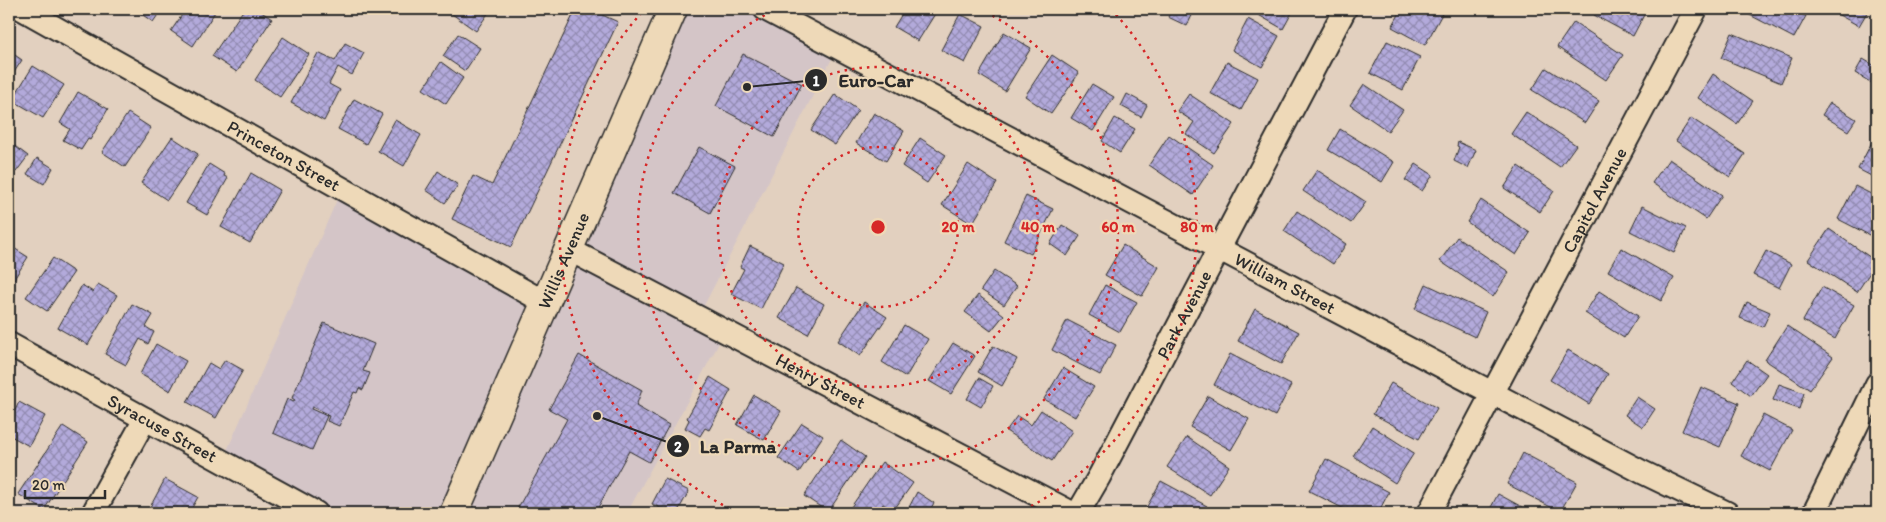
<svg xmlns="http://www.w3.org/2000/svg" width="1886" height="522" font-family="Itim,sans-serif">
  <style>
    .built { fill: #d4c5c7 }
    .building { fill: url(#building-cross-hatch); stroke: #2b2b2b }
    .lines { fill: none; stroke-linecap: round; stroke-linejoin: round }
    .minor-casing { stroke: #2b2b2b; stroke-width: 26 }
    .secondary-casing { stroke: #2b2b2b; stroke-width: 31 }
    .minor { stroke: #eed9b8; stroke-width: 22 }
    .secondary { stroke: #eed9b8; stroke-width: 28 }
    .ring { fill: none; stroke: #d62828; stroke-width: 2.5; stroke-dasharray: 2.5 5 }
    .labels { text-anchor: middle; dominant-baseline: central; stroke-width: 4.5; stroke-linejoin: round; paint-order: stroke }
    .street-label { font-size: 18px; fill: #2b2b2b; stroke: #eed9b8 }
    .centre { fill: #d62828; stroke: #eed9b8; stroke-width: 2.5 }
    .ring-label { font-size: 15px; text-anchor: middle; font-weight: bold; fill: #d62828; stroke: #eed9b8; stroke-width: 4.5; stroke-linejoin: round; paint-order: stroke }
    .leader { fill: none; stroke: #2b2b2b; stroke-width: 2 }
    .callout-dot { fill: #2b2b2b; stroke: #eed9b8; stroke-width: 2 }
    .mark-label { font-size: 15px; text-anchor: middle; font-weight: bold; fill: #fff }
    .callout-label { font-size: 19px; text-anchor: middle; font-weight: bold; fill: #2b2b2b; stroke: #eed9b8; stroke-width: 4.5; stroke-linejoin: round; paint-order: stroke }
  </style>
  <defs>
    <pattern id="building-cross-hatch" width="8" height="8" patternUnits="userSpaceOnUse" patternTransform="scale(1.25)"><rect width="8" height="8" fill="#b3aadb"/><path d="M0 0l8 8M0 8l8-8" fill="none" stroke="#928bb2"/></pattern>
  </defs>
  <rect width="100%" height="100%" fill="#e2d0bf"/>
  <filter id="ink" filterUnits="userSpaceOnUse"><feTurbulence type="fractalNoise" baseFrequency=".02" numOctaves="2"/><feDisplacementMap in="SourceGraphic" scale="10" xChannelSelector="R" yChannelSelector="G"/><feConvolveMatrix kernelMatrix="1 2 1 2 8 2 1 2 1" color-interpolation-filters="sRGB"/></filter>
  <g filter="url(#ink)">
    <path class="built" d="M660,9h105l73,38 -140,270 27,15 -98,181h-342l7,-12 -70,-39 121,-276 203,116z"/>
    <g class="building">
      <path d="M134,9h28l-9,13z"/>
      <path d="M186,9h25l4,3 -22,34 -22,-15z"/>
      <path d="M244,9h13l15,10 -35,53 -25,-16z"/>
      <path d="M455,9h36l-15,22 -24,-17z"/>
      <path d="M576,9h13l29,13 -107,225 -59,-28 21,-43 19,9z"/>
      <path d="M905,9h33l-20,32 -24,-14z"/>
      <path d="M1172,9h23l-8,17 -19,-9z"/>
      <path d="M1248,9h46l-11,20z"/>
      <path d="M1402,9h31l9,5 -17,31 -33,-18z"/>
      <path d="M1597,9h40l8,4 -12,23 -39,-21z"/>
      <path d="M1745,9h48l13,7 -12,22 -50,-26z"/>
      <path d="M1842,9h27l-10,17 -20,-11z"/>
      <path d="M960,14l24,12 -19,37 -24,-13z"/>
      <path d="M1248,19l31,17 -17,31 -30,-17z"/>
      <path d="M1574,22l49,33 -17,25 -49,-33z"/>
      <path d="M1004,32l27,16 -26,43 -26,-16z"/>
      <path d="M1732,33l60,25 -11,25 -60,-25z"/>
      <path d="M458,34l22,14 -15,23 -22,-15z"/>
      <path d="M283,37l26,17 -29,43 -25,-17z"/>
      <path d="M1387,41l33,16 -17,33 -33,-17z"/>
      <path d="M345,43l19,10 -12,22 -14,-8 -9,17 11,6 -16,31 -33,-18 27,-50 17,8z"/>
      <path d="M9,51l13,9 -13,20z"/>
      <path d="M743,54l59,30 -28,53 -58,-31z"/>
      <path d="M1052,55l27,18 -28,41 -26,-18z"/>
      <path d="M1863,59l14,8v19l-22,-13z"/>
      <path d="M441,62l22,16 -17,26 -23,-15z"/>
      <path d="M1227,62l31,16 -17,32 -31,-17z"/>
      <path d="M33,66l31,19 -21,33 -31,-18z"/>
      <path d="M1546,68l53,33 -14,22 -53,-33z"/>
      <path d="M1713,74l40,27 -16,23 -39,-26z"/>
      <path d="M1092,84l22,13 -21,34 -22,-13z"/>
      <path d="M1364,84l39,26 -15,21 -38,-26z"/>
      <path d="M78,92l30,17 -18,31 -2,-1 -7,11 -18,-10 7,-11 -10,-6z"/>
      <path d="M835,94l23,16 -23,35 -24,-15z"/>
      <path d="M1127,94l20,11 -6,12 -20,-11z"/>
      <path d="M1189,94l45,30 -20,29 -28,-19 8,-12 -17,-11z"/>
      <path d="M354,99l28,15 -16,30 -28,-15z"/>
      <path d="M1830,103l26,16 -8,12 -26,-16z"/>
      <path d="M1526,112l50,33 -16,22 -49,-33z"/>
      <path d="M128,113l23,15 -26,39 -23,-15z"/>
      <path d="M874,113l30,18 -18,30 -30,-18z"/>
      <path d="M1115,118l20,11 -15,24 -18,-12z"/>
      <path d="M1691,118l54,36 -15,23 -54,-36z"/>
      <path d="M395,120l26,15 -17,31 -26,-15z"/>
      <path d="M1340,129l54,33 -12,20 -54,-32z"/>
      <path d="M1169,135l44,30 -20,30 -44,-30z"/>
      <path d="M1875,136l2,1v42l-19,-10z"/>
      <path d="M172,137l26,17 -31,46 -26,-17z"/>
      <path d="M920,138l26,17 -19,28 -25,-17z"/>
      <path d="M1458,142l18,8 -8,18 -14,-7 5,-14 -2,-1z"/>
      <path d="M12,144l16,12 -12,16 -7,-5v-19z"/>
      <path d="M699,147l36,19 -25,47 -36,-20z"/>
      <path d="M37,158l16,10 -9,16 -17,-10z"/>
      <path d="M1669,159l53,36 -16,24 -54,-36z"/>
      <path d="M209,164l16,10 -1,2 4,2 -21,37 -21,-12z"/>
      <path d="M968,164l29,19 -25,41 -30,-19z"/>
      <path d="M1416,164l17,11 -11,16 -17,-11z"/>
      <path d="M1518,166l36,25 -14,21 -36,-24z"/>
      <path d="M1317,170l49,32 -15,21 -48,-32z"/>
      <path d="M438,171l20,14 -13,18 -19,-13z"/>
      <path d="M251,173l29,17 -30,53 -29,-16z"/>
      <path d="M1855,186l22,11v42l-39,-20z"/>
      <path d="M1026,196l27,13 -22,45 -27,-13z"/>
      <path d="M1481,200l49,33 -14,22 -49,-33z"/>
      <path d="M1642,206l44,22 -12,25 -44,-22z"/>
      <path d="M1297,211l49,33 -13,20 -49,-33z"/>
      <path d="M1062,225l18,11 -13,20 -17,-12z"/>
      <path d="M1829,229l48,33 -20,30 -49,-32z"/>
      <path d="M1457,237l52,35 -16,25 -53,-36z"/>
      <path d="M9,245l19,12 -19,30z"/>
      <path d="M1123,245l36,22 -17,29 -37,-21z"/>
      <path d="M750,246l34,17 -23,46 -30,-15 13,-25 -4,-2z"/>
      <path d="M1621,248l53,30 -13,23 -53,-30z"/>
      <path d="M1766,251l25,13 -12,24 -26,-13z"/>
      <path d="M53,258l21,14 -27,39 -21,-14z"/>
      <path d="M994,271l23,15 -13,19 -23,-15z"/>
      <path d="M98,284l19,11 -29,50 -30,-17 24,-43 11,7z"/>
      <path d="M1426,284l60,28 -11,25 -60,-28z"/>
      <path d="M1105,285l32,17 -17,30 -31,-17z"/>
      <path d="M1822,287l32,18 -19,34 -32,-18z"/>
      <path d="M796,288l28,16 -16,30 -29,-16z"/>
      <path d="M1599,291l39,25 -14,22 -39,-25z"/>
      <path d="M978,295l26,20 -13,16 -26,-19z"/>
      <path d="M864,302l23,15 -27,39 -22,-15z"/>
      <path d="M1747,302l23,10 -7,15 -23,-9z"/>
      <path d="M132,304l21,11 -7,12 8,5 -6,12 -8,-5 -14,26 -21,-11z"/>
      <path d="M1255,309l44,23 -18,32 -43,-23z"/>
      <path d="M1067,320l49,25 -16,30 -48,-25z"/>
      <path d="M324,323l50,21 -11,27 7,2 -7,17 -4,-2 -2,5 -3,-1 -15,34 -12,-5 2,-5 -3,-1 1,-1 -15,-7 -1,2 16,7 -15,34 -39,-17 14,-34 7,3 1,-2 -3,-2z"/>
      <path d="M904,325l24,14 -22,38 -24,-15z"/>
      <path d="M1787,326l46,31 -23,33 -45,-30z"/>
      <path d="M953,343l22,13 -24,38 -22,-13z"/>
      <path d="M156,344l30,17 -16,30 -30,-17z"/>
      <path d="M993,346l24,13 -15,27 -24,-14z"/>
      <path d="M1568,350l40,24 -19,30 -39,-24z"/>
      <path d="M1230,354l61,31 -16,31 -61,-31z"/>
      <path d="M579,355l63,35 -6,16 33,19 -20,37 -20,-11 -34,62h-80l52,-94 -18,-10z"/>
      <path d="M225,360l18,10 -27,48 -29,-16 22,-39 10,6z"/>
      <path d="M1747,360l20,14 -16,22 -19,-14z"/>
      <path d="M1063,368l31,19 -19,30 -31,-18z"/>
      <path d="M710,377l21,13 -22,40 -4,-2 -5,8 -15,-8 4,-8 -2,-2z"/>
      <path d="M979,378l14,8 -12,21 -14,-8z"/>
      <path d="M1391,383l46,25 -18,31 -46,-25z"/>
      <path d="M1779,384l25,9 -5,16 -26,-9z"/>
      <path d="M1701,387l38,16 -19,44 -38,-16z"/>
      <path d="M754,395l27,16 -17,29 -27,-15z"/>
      <path d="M1208,396l41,23 -18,31 -41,-23z"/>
      <path d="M1637,397l18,12 -12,18 -18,-12z"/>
      <path d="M19,402l26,14 -16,30 -20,-11v-12z"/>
      <path d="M1041,410l31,21 -20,30 -46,-30 11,-15 14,9z"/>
      <path d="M1763,415l29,15 -22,41 -29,-15z"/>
      <path d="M802,423l21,13 -24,36 -21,-14z"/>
      <path d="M63,426l25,16 -44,68 -26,-16z"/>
      <path d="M1372,426l42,27 -19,30 -42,-27z"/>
      <path d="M1187,437l42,29 -19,29 -43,-28z"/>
      <path d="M841,440l24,17 -37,55 -24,-16z"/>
      <path d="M1523,453l54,29 -17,30 -53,-28z"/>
      <path d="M1326,459l63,33 -11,21h-26l-43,-22z"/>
      <path d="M882,462l31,21 -20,28 -10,-7 -7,9h-16l-9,-6z"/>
      <path d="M165,479l33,18 -9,16h-31l-9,-4z"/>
      <path d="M665,479l24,12 -12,22h-6l-19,-9z"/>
      <path d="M1161,481l46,25 -4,7 -59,-1z"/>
      <path d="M917,492l17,11 -6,10h-22z"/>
      <path d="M1498,494l35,19h-45z"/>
    </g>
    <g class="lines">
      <g class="minor-casing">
        <g id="minor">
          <path id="s1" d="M22,9l524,294"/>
          <path id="s2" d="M765,9l877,463 85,41"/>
          <path id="s3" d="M568,249l504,264"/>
          <path id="s4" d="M9,344l307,169"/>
          <path d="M93,513l52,-94"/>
          <path id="s5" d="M1078,513l21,-36 246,-468"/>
          <path id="s6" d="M1429,513l267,-504"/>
          <path d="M1814,513l63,-129"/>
        </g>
      </g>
      <g class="secondary-casing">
        <g id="secondary">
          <path id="s7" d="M454,513l219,-504"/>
        </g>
      </g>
      <use href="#minor" class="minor"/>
      <use href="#secondary" class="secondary"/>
    </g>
  </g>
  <g class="ring">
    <circle cx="878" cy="227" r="80"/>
    <circle cx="878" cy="227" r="160"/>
    <path d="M979 9A240 240 0 1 1 777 9"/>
    <path d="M736 512A319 319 0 0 1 645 9M1111 9A319 319 0 0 1 1020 512"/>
  </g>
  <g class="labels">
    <g class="street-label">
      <text stroke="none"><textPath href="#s1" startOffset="300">Princeton Street</textPath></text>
      <text stroke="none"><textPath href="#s6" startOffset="354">Capitol Avenue</textPath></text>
      <text stroke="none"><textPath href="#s7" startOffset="275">Willis Avenue</textPath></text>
      <text stroke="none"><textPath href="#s2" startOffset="588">William Street</textPath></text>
      <text stroke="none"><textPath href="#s5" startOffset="225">Park Avenue</textPath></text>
      <text stroke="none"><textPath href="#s3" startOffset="285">Henry Street</textPath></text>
      <text stroke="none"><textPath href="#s4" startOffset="175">Syracuse Street</textPath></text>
    </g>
  </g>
  <circle cx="878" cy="227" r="8" class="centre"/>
  <g class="ring-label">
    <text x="958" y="232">20 m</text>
    <text x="1038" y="232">40 m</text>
    <text x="1118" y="232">60 m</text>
    <text x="1197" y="232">80 m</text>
  </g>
  <path class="leader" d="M747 87L816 80M597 416L678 446"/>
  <g class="callout-dot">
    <circle cx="747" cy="87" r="5"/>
    <circle cx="597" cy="416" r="5"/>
    <circle cx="816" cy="80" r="12"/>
    <circle cx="678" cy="446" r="12"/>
  </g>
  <g class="mark-label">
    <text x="816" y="86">1</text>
    <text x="678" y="452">2</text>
  </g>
  <g class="callout-label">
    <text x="876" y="87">Euro-Car</text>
    <text x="738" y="453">La Parma</text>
  </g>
  <rect width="1886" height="522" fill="none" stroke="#eed9b8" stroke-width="30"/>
  <rect x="15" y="15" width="1856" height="492" fill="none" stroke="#2b2b2b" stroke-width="2" filter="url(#ink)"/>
  <path d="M25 490v8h80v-8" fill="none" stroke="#2b2b2b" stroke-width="2.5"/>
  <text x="32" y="490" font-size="15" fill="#2b2b2b" stroke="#eed9b8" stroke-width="4" paint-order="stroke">20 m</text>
</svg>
